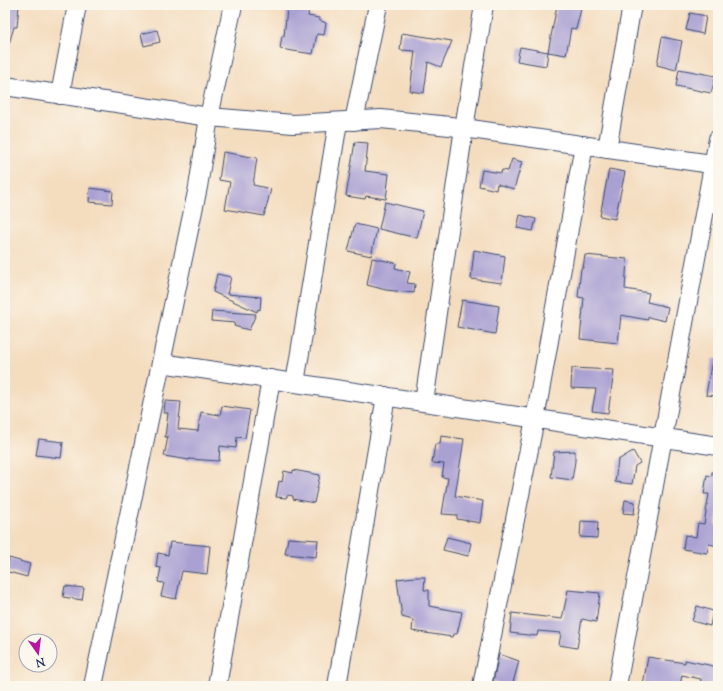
<svg xmlns="http://www.w3.org/2000/svg" width="723" height="691" font-family="'Sorts Mill Goudy',serif">
  <style>
    .building { fill: #aaa1d3 }
    .lines { fill: none; stroke-linecap: round; stroke-linejoin: round }
    .minor-casing { stroke: #3c496d; stroke-width: 20 }
    .minor { stroke: #fff; stroke-width: 18 }
  </style>
  <rect width="100%" height="100%" fill="#fbf7ec"/>
  <filter id="ink" filterUnits="userSpaceOnUse"><feTurbulence type="fractalNoise" baseFrequency=".025" numOctaves="2"/><feDisplacementMap in="SourceGraphic" scale="8" xChannelSelector="R" yChannelSelector="G"/><feConvolveMatrix kernelMatrix="1 2 1 2 8 2 1 2 1" color-interpolation-filters="sRGB"/></filter>
  <filter id="wash" filterUnits="userSpaceOnUse"><feTurbulence type="fractalNoise" baseFrequency=".012" numOctaves="4" result="noise"/><feDisplacementMap in="SourceGraphic" scale="16" xChannelSelector="R" yChannelSelector="G"/><feGaussianBlur stdDeviation="0.9" result="paint"/><feColorMatrix in="noise" values="0 0 0 0 0 0 0 0 0 0 0 0 0 0 0 0 0 1.4 0 .05"/><feComposite in="paint" operator="in"/></filter>
  <g filter="url(#wash)">
    <rect width="100%" height="100%" fill="#f4ddbf"/>
    <g id="blocks">
      <g class="building">
        <path d="M5,5h14l-2,22h-3l-6,20 -3,-1z"/>
        <path d="M291,5h18l-1,11 11,2v2l7,3 -2,12 -7,-1 -4,20 -33,-5 2,-13h2l3,-27h4z"/>
        <path d="M557,5h25l-6,24 -5,-1 -5,27 -18,-3z"/>
        <path d="M690,13l16,3 -3,18 -17,-4z"/>
        <path d="M157,30l3,12 -16,4 -3,-12z"/>
        <path d="M402,33l50,8 -11,26 -13,-5 -4,31 -14,-2 5,-40 -15,-1z"/>
        <path d="M662,37l20,4 -6,29 -19,-5z"/>
        <path d="M520,47l28,5 -2,14 -29,-5z"/>
        <path d="M679,69l37,7 -5,17 -35,-7z"/>
        <path d="M355,142l13,1 -3,28 24,3 -3,25 -20,-3 -1,3 -19,-3z"/>
        <path d="M223,152l34,6 -4,27 18,4 -7,27 -39,-7 5,-27 -11,-2z"/>
        <path d="M512,159l10,3 -8,27 -17,-5 -1,6 -17,-4 3,-16 19,3 1,-3 6,1z"/>
        <path d="M609,169l16,3 -10,47 -15,-3z"/>
        <path d="M90,188l23,3 -1,13 -23,-2z"/>
        <path d="M385,202l38,9 -6,27 -38,-9z"/>
        <path d="M520,215l16,4 -3,12 -16,-3z"/>
        <path d="M355,224l22,5 -6,27 -23,-5z"/>
        <path d="M474,250l31,6 -3,27 -31,-4z"/>
        <path d="M585,255l42,4 -2,30 24,4 -2,9 21,5 -3,14 -17,-4v3l-27,-5 -3,28 -38,-4 4,-41 -6,-1 3,-29h2z"/>
        <path d="M372,258l24,5 -1,5 15,4 -3,11 8,1 -1,9 -28,-3 -19,-5z"/>
        <path d="M217,274l14,3 -4,17 34,3 -1,13 -2,-1 -1,3 -44,-20z"/>
        <path d="M462,300l37,6 -4,28 -38,-7z"/>
        <path d="M212,311l44,3 -7,16 -15,-4 1,-3 -24,-2z"/>
        <path d="M712,359h6v37l-12,-1z"/>
        <path d="M572,368l42,2 -6,43 -16,-2 4,-22 -25,-1z"/>
        <path d="M165,401l16,1 -3,27 20,2 3,-19 19,3 2,-9 28,4 -5,28 -8,-1 -1,11 -16,-2 -1,15 -30,-2v1l-25,-4 4,-19h-3l3,-24h-4z"/>
        <path d="M441,436l23,3 -9,57 28,5 -3,22 -23,-4v-4l-15,-1 6,-36 -6,-1 2,-13 -12,-1 3,-19h5z"/>
        <path d="M39,439l24,3 -2,16 -25,-3z"/>
        <path d="M575,451v10l-3,19 -21,-3 3,-25z"/>
        <path d="M633,451l7,12 -5,3 -3,18 -17,-2 3,-22z"/>
        <path d="M293,470l27,5 -6,28 -21,-4v-3l-5,-1 -2,3 -10,-1 3,-16 3,1 2,-11 9,2z"/>
        <path d="M712,472l6,1v39l-2,13 2,1v20l-9,-2 -2,9 -24,-4 2,-14 11,2 2,-14 6,1 5,-30h-5l3,-19 5,1z"/>
        <path d="M625,500l10,2 -1,12 -11,-1z"/>
        <path d="M581,521l17,1 -1,16 -17,-1z"/>
        <path d="M447,537l24,6 -3,13 -25,-6z"/>
        <path d="M288,538l30,2 -2,17 -31,-3z"/>
        <path d="M170,542l40,4 -3,28 -25,-3 -6,28 -15,-3 3,-13 -6,-1 3,-14 -5,-1 2,-14 10,2z"/>
        <path d="M9,558l21,6 -3,13 -22,-6z"/>
        <path d="M415,577h10l-1,13h5v16l33,6 -5,22h-4l-1,3 -40,-6 1,-11 -11,-3 -5,-38z"/>
        <path d="M65,586l19,2 -2,12 -19,-3z"/>
        <path d="M568,590l32,3 -4,29 -14,-3 -5,29 -18,-3 2,-12 -23,-2 -1,5 -27,-3 2,-20 50,6z"/>
        <path d="M697,606l16,5 -3,15 -18,-5z"/>
        <path d="M499,654l20,7 -7,25h-8l-11,-4z"/>
        <path d="M648,657l37,6v-3l33,7v19h-18l1,-7 -19,-4 -2,11 -37,-2z"/>
      </g>
    </g>
  </g>
  <g filter="url(#ink)">
    <use href="#blocks" fill-opacity="0" stroke="#3c496d" stroke-width="1"/>
    <g class="lines">
      <g class="minor-casing">
        <g id="minor">
          <path d="M5,86l204,31 84,7 88,-5 69,7 268,39"/>
          <path d="M60,95l17,-90"/>
          <path d="M354,121l24,-116"/>
          <path d="M607,149l25,-144"/>
          <path d="M161,363l557,83"/>
          <path d="M295,383l43,-261"/>
          <path d="M424,402l40,-274 20,-123"/>
          <path d="M93,686l105,-499 11,-70 24,-112"/>
          <path d="M217,686l54,-307"/>
          <path d="M337,686l49,-290"/>
          <path d="M482,686l53,-267 49,-274"/>
          <path d="M617,686l101,-547"/>
        </g>
      </g>
      <use href="#minor" class="minor"/>
    </g>
  </g>
  <rect width="723" height="691" fill="none" stroke="#fbf7ec" stroke-width="20"/>
  <g transform="translate(38 653) rotate(166)"><circle r="19" fill="#fbf7ec" stroke="#a1a7b3"/>
  <path d="M0-3L7 15L0 10L-7 15Z" fill="#b5179e"/>
  <text y="-6" font-size="11" font-weight="bold" text-anchor="middle" fill="#1b2f5e">N</text>
  </g>
</svg>
